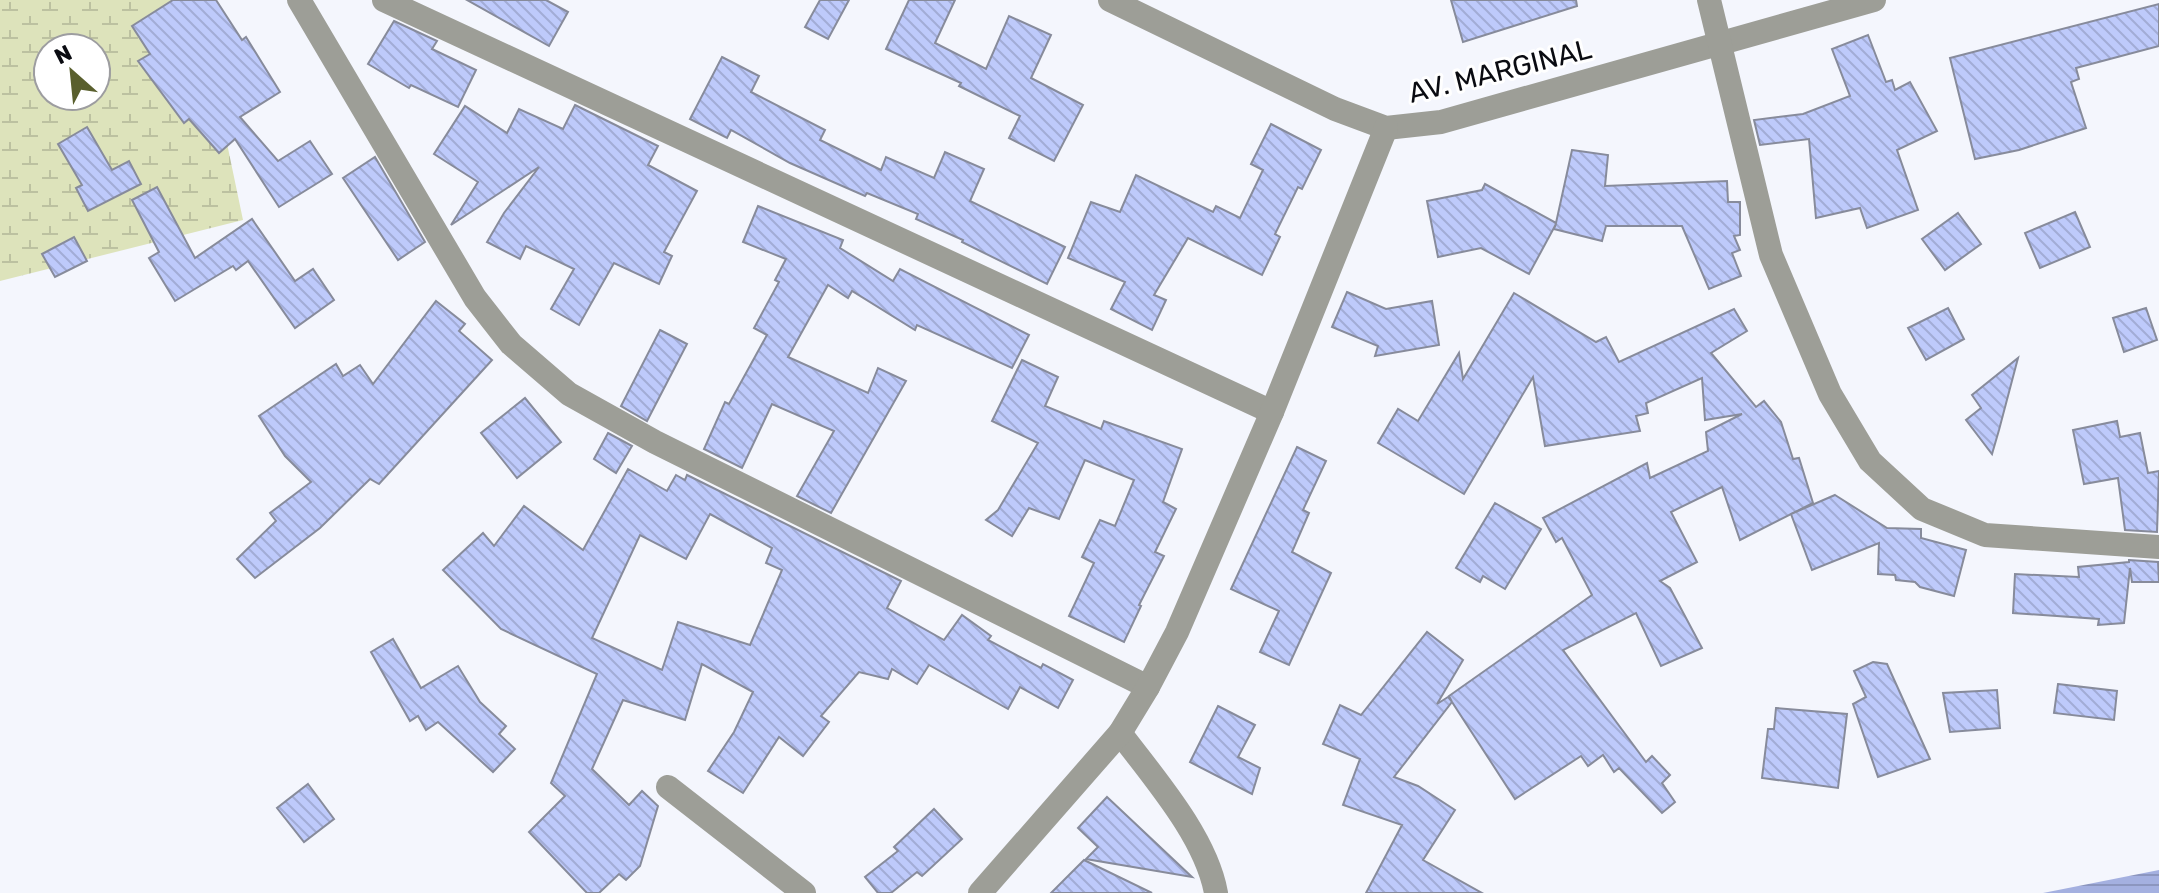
<svg xmlns="http://www.w3.org/2000/svg" width="2159" height="893" font-family="Rubik,sans-serif">
  <style>
    .wetland { fill: url(#wetland-marsh); fill-rule: evenodd }
    .water { fill: url(#water-rules) }
    .building { fill: url(#building-back-hatch); stroke: #878b9b; stroke-width: 2; fill-rule: evenodd }
    .lines { fill: none; stroke-linecap: round; stroke-linejoin: round }
    .minor { stroke: #9d9e97; stroke-width: 24 }
    .labels { text-anchor: middle; dominant-baseline: central; stroke-width: 6; stroke-linejoin: round; paint-order: stroke }
    .street-label { font-size: 28px; fill: #0a0b11; stroke: #fff }
  </style>
  <defs>
    <pattern id="wetland-marsh" width="20" height="14" patternUnits="userSpaceOnUse" patternTransform="scale(2)"><rect width="20" height="14" fill="#dde3bb"/><path d="M1 5h8M5 5V1M11 12h8M15 12V8" fill="none" stroke="#bcc1a0"/></pattern>
    <pattern id="water-rules" width="6" height="5" patternUnits="userSpaceOnUse" patternTransform="scale(2)"><rect width="6" height="5" fill="#a4b0e0"/><path d="M0 2.5h6" fill="none" stroke="#8c96bf"/></pattern>
    <pattern id="building-back-hatch" width="6" height="6" patternUnits="userSpaceOnUse" patternTransform="scale(2)"><rect width="6" height="6" fill="#becafb"/><path d="M-1 5l2 2M0 0l6 6M5-1l2 2" fill="none" stroke="#a2acd6"/></pattern>
  </defs>
  <rect width="100%" height="100%" fill="#f4f6fd"/>
  <path class="wetland" d="M0,0h197l46,220 -243,61zM48,48h48v48h-48z"/>
  <path class="water" d="M2159,870v23h-116z"/>
  <g class="building">
    <path d="M173,0h43l26,40 4,-3 34,55 -40,25 38,44 32,-20 22,33 -53,33 -44,-68 -16,14 -30,-34 -5,4 -46,-62 12,-7 -18,-28z"/>
    <path d="M467,0h79l22,12 -19,34z"/>
    <path d="M820,0h29l-21,39 -23,-12z"/>
    <path d="M909,0h46l-20,43 51,26 23,-53 42,19 -20,43 52,27 -29,56 -45,-23 11,-22 -61,-30 2,-3 -75,-34z"/>
    <path d="M1451,0h125l1,6 -114,36z"/>
    <path d="M2159,4v42l-83,22 3,11 -8,3 15,46 -67,22 -44,9 -25,-101z"/>
    <path d="M394,21l43,20 -5,8 44,21 -18,37 -47,-22 -2,3 -41,-24z"/>
    <path d="M1868,35l18,47 6,-2 3,10 15,-8 27,49 -40,19 21,60 -51,18 -7,-20 -44,10 -7,-79 -49,6 -6,-25 49,-6 47,-18 -18,-47z"/>
    <path d="M722,57l37,19 -8,16 74,38 -5,10 61,30 5,-13 48,21 11,-26 39,17 -14,32 95,46 -18,37 -85,-42 1,-2 -47,-21 2,-5 -51,-21 -2,3 -75,-33 -59,-33 -4,8 -37,-19z"/>
    <path d="M575,105l83,41 -10,19 49,26 -33,61 8,4 -13,28 -45,-21 -35,62 -28,-16 23,-40 -48,-23 -6,13 -33,-17 17,-29 35,-46 -88,58 27,-43 -44,-28 31,-48 42,27 12,-24 44,20z"/>
    <path d="M1271,124l50,26 -19,39 -4,-2 -23,47 5,3 -18,38 -74,-37 -34,57 12,5 -14,30 -41,-21 14,-27 -57,-24 23,-56 29,10 16,-37 77,37 3,-6 24,12 23,-48 -12,-6z"/>
    <path d="M87,127l25,43 17,-9 12,23 -53,27 -12,-23 6,-3 -24,-41z"/>
    <path d="M1572,150l36,5 -3,31 122,-5 1,21h12v33l-6,1 6,14 -8,3 9,23 -32,13 -27,-63h-76l-4,15 -48,-12 2,-5 -27,50 -48,-26 -43,9 -11,-56 55,-11 3,-6 71,39z"/>
    <path d="M375,157l50,85 -27,18 -55,-82z"/>
    <path d="M157,187l38,71 57,-39 43,62 18,-12 21,31 -39,28 -47,-67 -12,9 -3,-4 -58,35 -26,-43 10,-6 -27,-52z"/>
    <path d="M758,206l85,34 -3,8 53,33 7,-12 129,66 -17,33 -95,-43 -2,5 -63,-39 -4,7 -20,-13 -40,72 80,36 10,-25 28,13 -75,132 -34,-17 37,-65 -62,-27 -30,64 -38,-19 21,-47 4,2 38,-69 -13,-7 25,-46 -4,-2 11,-21 -43,-17z"/>
    <path d="M2075,212l15,35 -50,21 -15,-35z"/>
    <path d="M1958,213l23,31 -36,26 -23,-31z"/>
    <path d="M74,237l13,24 -32,16 -13,-23z"/>
    <path d="M1347,292l39,17 46,-8 7,44 -64,11 3,-10 -46,-19z"/>
    <path d="M1514,293l82,49 10,-5 13,25 115,-53 13,22 -36,22 45,54 8,-6 17,21 12,37 6,-1 14,45 -73,37 -18,-53 -51,25 26,50 -37,19 10,7 32,60 -41,18 -25,-53 -73,37 83,112 6,-6 18,19 -8,8 13,19 -13,11 -43,-45 -5,4 -11,-17 -15,11 -7,-10 -66,43 -63,-97 -58,75 24,9 37,24 -32,50 59,33h-116l36,-68 -59,-20 17,-46 -37,-15 17,-39 21,10 66,-83 36,28 -26,44 11,-7 4,5 -3,-6 143,-101 -30,-57 -6,4 -13,-24 104,-55 3,15 58,-27 -2,-19 36,-18 -37,6 -3,-42 -56,25 2,10 -12,3 4,15 -95,15 -12,-69 -69,117 -86,-51 20,-34 20,12 41,-68 4,26z"/>
    <path d="M436,301l29,23 -6,7 33,29 -113,124 -9,-5 -50,49 -65,50 -18,-19 39,-38 -6,-8 41,-31 -26,-26 -26,-40 77,-52 7,12 17,-11 13,19z"/>
    <path d="M1948,308l16,31 -38,21 -18,-32z"/>
    <path d="M2146,308l11,32 -33,12 -11,-34z"/>
    <path d="M660,330l27,14 -40,77 -26,-15z"/>
    <path d="M2018,358l-19,72 -7,24 -26,-34 15,-12 -9,-13z"/>
    <path d="M1022,360l36,17 -13,29 56,23 3,-8 78,28 -19,53 13,7 -21,43 9,4 -25,49 2,1 -17,36 -55,-26 25,-53 -12,-6 18,-37 15,6 19,-46 -49,-20 -26,59 -30,-11 -17,28 -26,-16 12,-10 40,-67 -46,-22z"/>
    <path d="M525,398l36,44 -44,36 -36,-45z"/>
    <path d="M2117,421l3,16 20,-4 8,40 11,-2 -2,61 -32,-2 -7,-52 -34,6 -11,-54z"/>
    <path d="M608,433l24,13 -16,27 -22,-14z"/>
    <path d="M1297,447l29,14 -23,49 6,3 -17,39 39,21 -42,92 -29,-13 19,-41 -48,-22z"/>
    <path d="M628,469l39,22 9,-16 9,5 2,-5 214,106 -14,27 57,32 18,-25 29,21 -3,4 53,28 2,-4 30,16 -15,28 -38,-21 -12,22 -79,-44 -12,19 -25,-15 -4,10 -29,-7 -38,44 8,6 -26,34 -24,-19 -36,56 -35,-22 26,-39 19,-40 -51,-28 -17,56 -62,-20 -31,69 37,36 13,-14 16,15 -18,60 -14,14 -7,-6 -20,19h-12l-58,-61 36,-36 -14,-13 46,-109 -96,-45 -58,-59 40,-37 11,13 30,-40 59,44zM710,514l62,34 -6,15 16,7 -32,75 -72,-23 -16,48 -70,-32 48,-103 46,24z"/>
    <path d="M1835,495l52,33 34,1v9l45,12 -12,46 -34,-9 -5,-5 -19,-2 -1,-5 -17,-1 1,-31 -67,27 -21,-56z"/>
    <path d="M1495,503l46,26 -36,60 -22,-13 -3,6 -24,-14z"/>
    <path d="M2129,560l29,2 1,20h-27l-2,-14 -6,55 -26,2 1,-6 -86,-6 2,-39 64,3 -1,-10 51,-5z"/>
    <path d="M393,639l28,49 37,-22 22,36 26,24 -7,8 16,15 -22,23 -55,-50 -12,8 -8,-14 -8,5 -39,-69z"/>
    <path d="M1873,662l14,2 43,95 -52,18 -25,-73 13,-7 -12,-26z"/>
    <path d="M2058,684l59,7 -3,29 -60,-7z"/>
    <path d="M1997,690l3,38 -50,4 -7,-39z"/>
    <path d="M1218,706l37,19 -17,32 22,11 -8,26 -62,-32z"/>
    <path d="M1776,708l71,6 -9,74 -76,-10 6,-49h6z"/>
    <path d="M308,784l26,35 -30,23 -27,-34z"/>
    <path d="M1107,797l85,80 -106,-18 12,-12 -20,-19z"/>
    <path d="M934,809l28,30 -40,37 -5,-4 -26,21h-13l-13,-16 33,-26 -4,-4z"/>
    <path d="M1084,860l68,33h-101z"/>
  </g>
  <g class="lines">
    <g class="minor">
      <path d="M299,0l176,298 36,46 58,50 86,48 493,245"/>
      <path d="M384,0l888,412"/>
      <path d="M1110,0l225,109 51,19 55,-6 433,-122"/>
      <path d="M1709,0l62,255 59,139 40,67 52,48 63,26 174,12"/>
      <path d="M1120,733c34,45 86,104 96,160"/>
      <path d="M668,787l136,106"/>
      <path d="M980,893l140,-160 28,-46 29,-55 95,-220 114,-284"/>
    </g>
  </g>
  <g class="labels">
    <g class="street-label">
      <text transform="translate(1500 71) rotate(-14)">AV. MARGINAL</text>
    </g>
  </g>
  <g transform="translate(72 72) rotate(333)"><circle r="38" fill="#ffffff" stroke="#9d9da0" stroke-width="2"/>
  <path d="M0-6L14 30L0 20L-14 30Z" fill="#595f2d"/>
  <text y="-12" font-size="22" font-weight="bold" text-anchor="middle" fill="#0a0b11">N</text>
  </g>
</svg>
